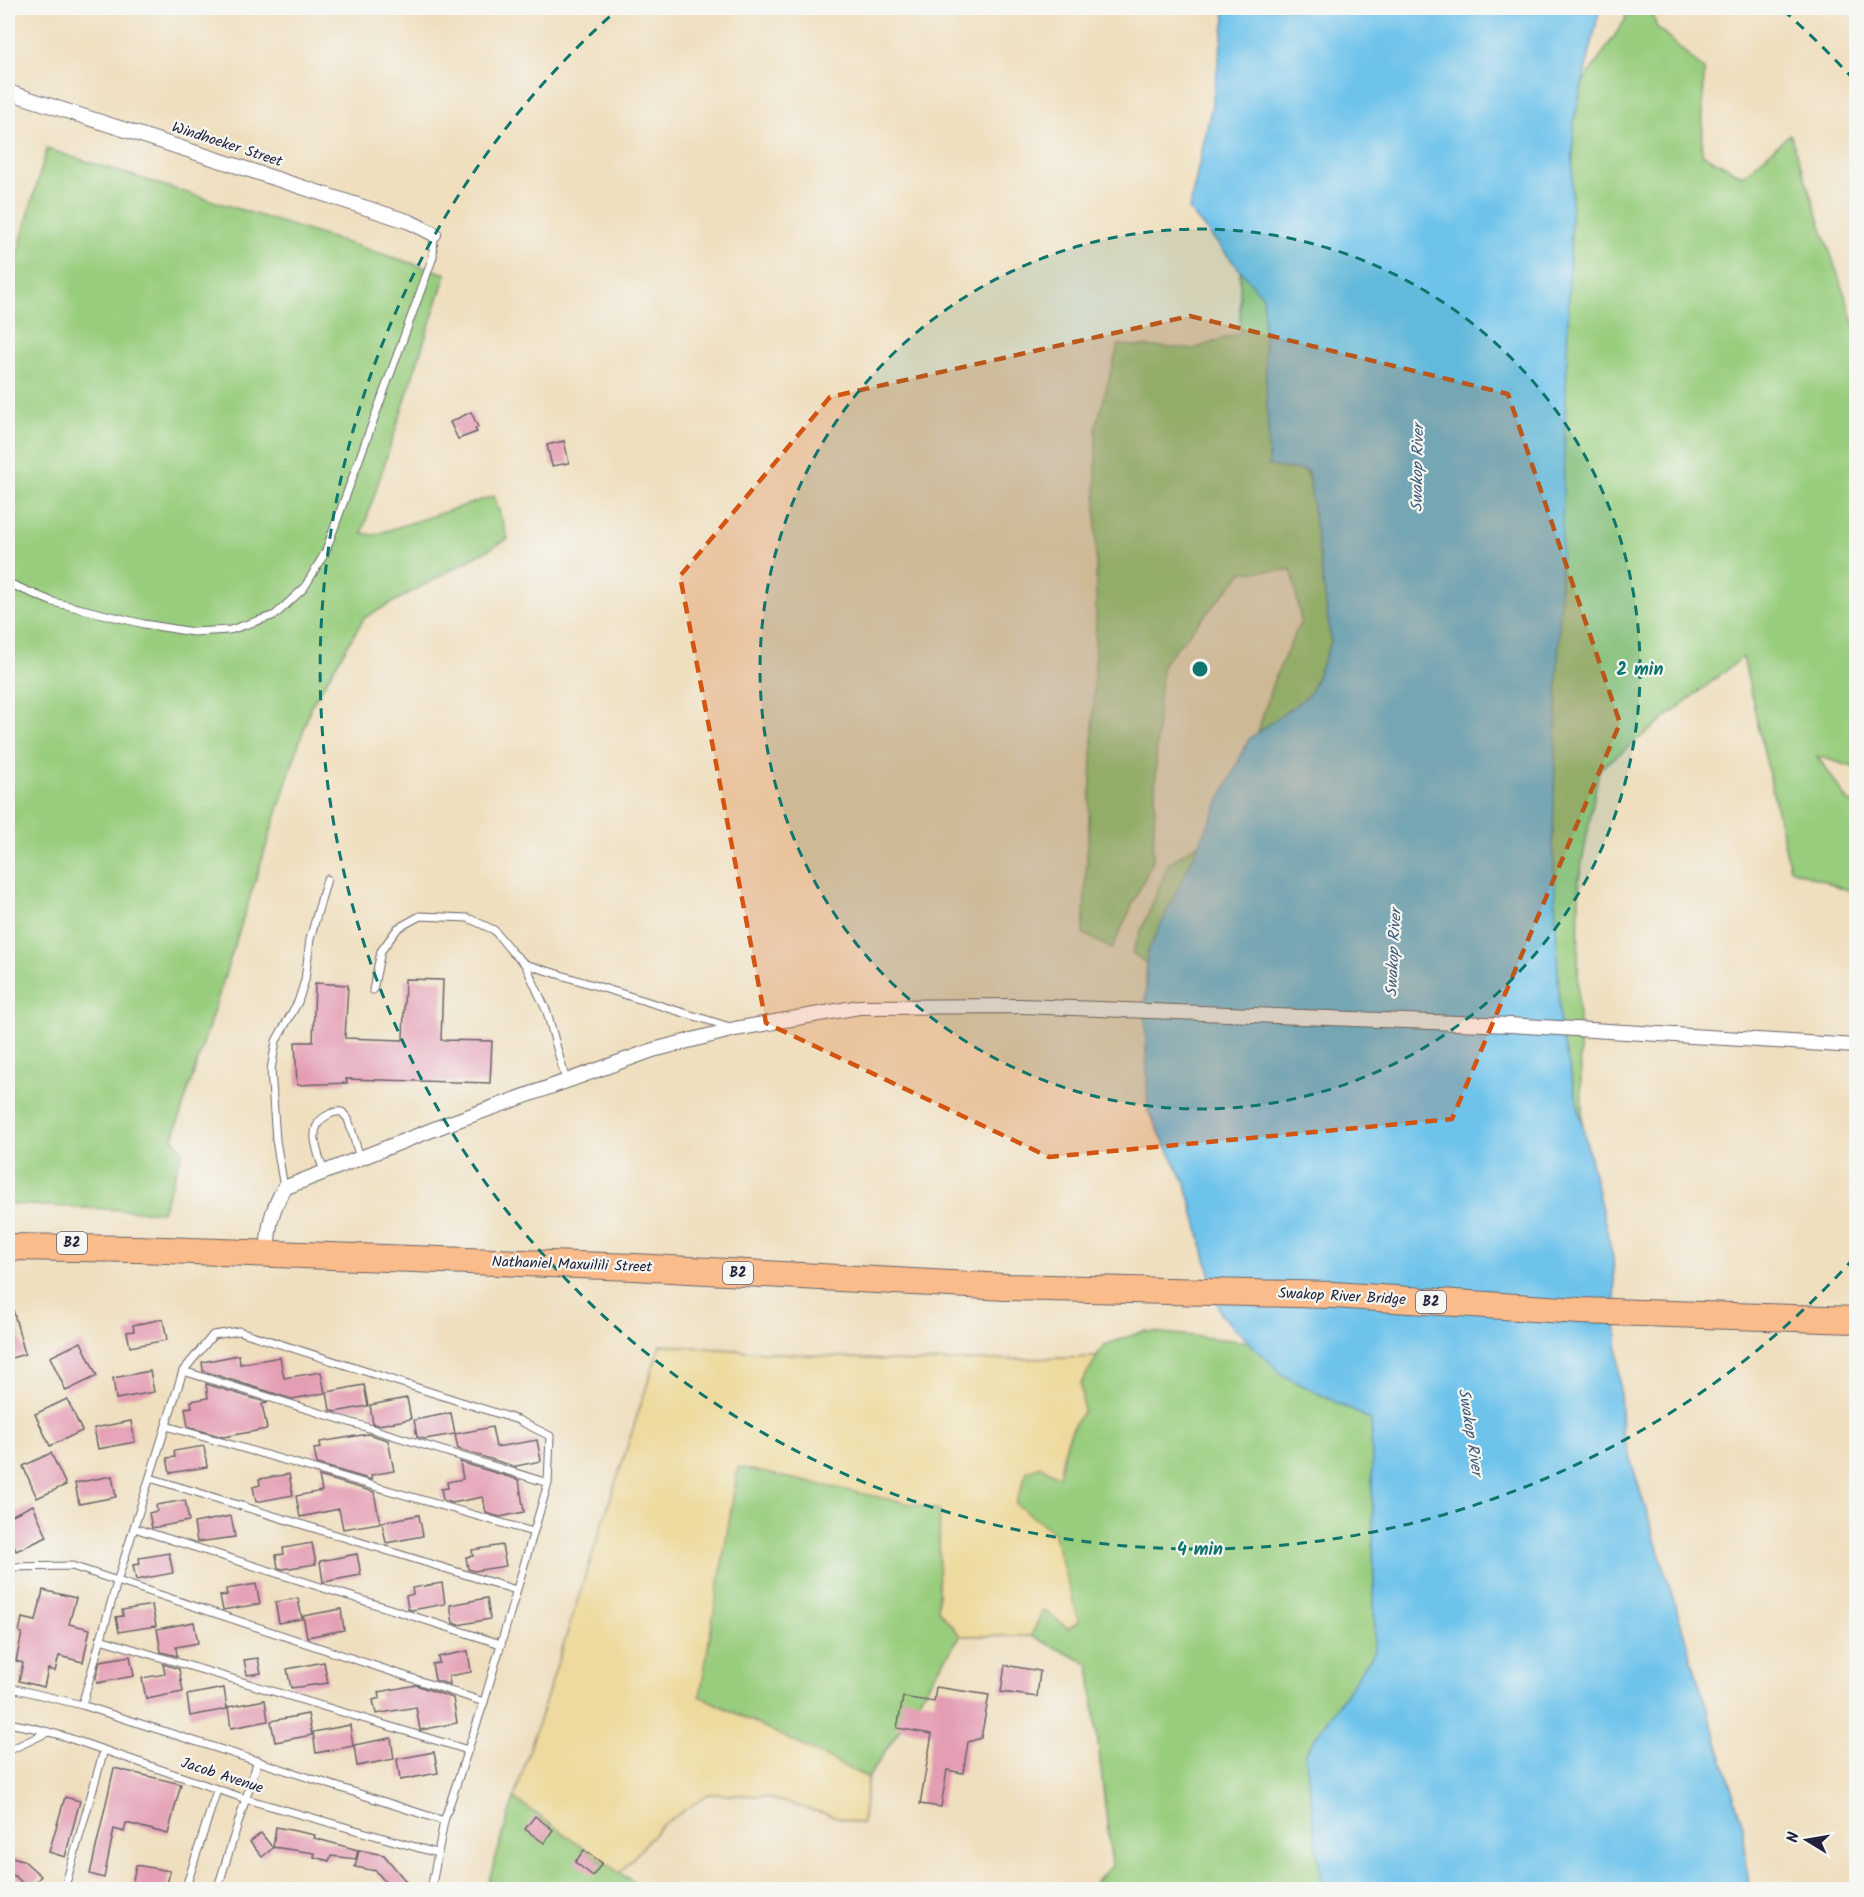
<svg xmlns="http://www.w3.org/2000/svg" width="1864" height="1897" font-family="Kalam,sans-serif">
  <style>
    .green { fill: #99cd7e; stroke: #5e785c; stroke-width: 1.5 }
    .sand { fill: #eeda9e; stroke: #887e6c; stroke-width: 1.5 }
    .water { fill: #6ec3eb; stroke: #487293; stroke-width: 1.5 }
    .building { fill: #e49eb3 }
    .lines { fill: none; stroke-linecap: round; stroke-linejoin: round }
    .lane-casing { stroke: #6a6469; stroke-width: 9 }
    .street-casing { stroke: #6a6469; stroke-width: 16 }
    .highway-casing { stroke: #6a6469; stroke-width: 28 }
    .lane { stroke: #fff; stroke-width: 7 }
    .street { stroke: #fff; stroke-width: 14 }
    .highway { stroke: #fabc8b; stroke-width: 26 }
    .marked { fill: #d45411; fill-opacity: 0.2; stroke: #d45411; stroke-width: 4.5; stroke-dasharray: 12 8; stroke-linejoin: round }
    .ring { fill: none; stroke: #0f766e; stroke-width: 3; stroke-dasharray: 10 8 }
    .labels { text-anchor: middle; dominant-baseline: central; stroke-width: 4.5; stroke-linejoin: round; paint-order: stroke }
    .shield { fill: #f6f6f2; stroke: #626272; stroke-width: 1.5 }
    .shield-label { font-size: 14px; font-weight: bold; fill: #22223b }
    .street-label { font-size: 15px; fill: #22223b; stroke: #f6f6f2 }
    .water-label { font-size: 16px; font-style: italic; fill: #3d5a79; stroke: #f6f6f2 }
    .centre { fill: #0f766e; stroke: #f6f6f2; stroke-width: 3 }
    .ring-label { font-size: 18px; text-anchor: middle; font-weight: bold; fill: #0f766e; stroke: #f6f6f2; stroke-width: 4.5; stroke-linejoin: round; paint-order: stroke }
  </style>
  <rect width="100%" height="100%" fill="#f6f6f2"/>
  <filter id="ink" filterUnits="userSpaceOnUse"><feTurbulence type="fractalNoise" baseFrequency=".0167" numOctaves="2"/><feDisplacementMap in="SourceGraphic" scale="12" xChannelSelector="R" yChannelSelector="G"/><feConvolveMatrix kernelMatrix="1 2 1 2 8 2 1 2 1" color-interpolation-filters="sRGB"/></filter>
  <filter id="wash" filterUnits="userSpaceOnUse"><feTurbulence type="fractalNoise" baseFrequency=".008" numOctaves="4" result="noise"/><feDisplacementMap in="SourceGraphic" scale="24" xChannelSelector="R" yChannelSelector="G"/><feGaussianBlur stdDeviation="1.35" result="paint"/><feColorMatrix in="noise" values="0 0 0 0 0 0 0 0 0 0 0 0 0 0 0 0 0 1.4 0 .05"/><feComposite in="paint" operator="in"/></filter>
  <g filter="url(#wash)">
    <rect width="100%" height="100%" fill="#efdfbf"/>
    <g class="green">
      <path d="M1624,8h28l4,18 48,44 -2,84 41,22 47,-42 66,194v440l-39,-12 32,46 7,2v89l-66,-24 -47,-212 -144,113 -20,109 -1,114 7,201 12,228 130,467h-639l24,-23 -23,-202 -58,-28 12,-26 25,18 -52,-124 10,-33 15,-5 18,10c4,-23 10,-46 24,-65l-2,-28 23,-38 40,-14 209,22 -179,-370 -42,-30 37,-90 62,-41 42,-140 28,-61 -9,-51 -49,2 -80,91 -5,45 -5,152 -41,89 -29,-16 9,-171 4,-148v-187l22,-82 76,4 46,-16v-157l52,257 56,158 207,-467 71,-105z"/>
      <path d="M47,149l399,125 -84,259 12,2 120,-39 14,43 -144,79 -53,88 -138,432 10,13 -21,61 -154,-8v-918z"/>
      <path d="M738,1467l202,43 -2,99 22,27 -92,142 -168,-82z"/>
      <path d="M514,1798l129,91 -157,1z"/>
    </g>
    <path class="sand" d="M660,1345l255,17 182,-5 -16,26 2,29c-15,18 -20,41 -24,65l-18,-11 -14,5 -11,33 37,28 26,90 -11,6 -25,-18 -12,26h-71l-22,-27 2,-99 -202,-43 -38,229 168,82 -6,46 -100,-28 -53,-2 -48,32 -41,47 -106,-75z"/>
    <path class="water" d="M1224,8h376l-26,112 -21,718 7,189 53,231 9,174 121,394 6,63h-427l-17,-136 70,-102 -4,-231 -87,-44 -63,-61 -35,-131 -38,-73 -3,-99 2,-58 102,-215 60,-44 22,-52 -23,-172 -39,-5 -6,-169 -74,-87 23,-105 13,-86z"/>
    <g id="blocks">
      <g class="building">
        <path d="M471,412l7,15 -3,2 2,3 -19,7 -8,-17z"/>
        <path d="M564,441l5,22 -17,3 -5,-21z"/>
        <path d="M405,979l38,1 -2,60 51,1 -2,42 -144,-4 1,4 -50,2 -2,-43h18l2,-59 33,2 -3,53 58,2z"/>
        <path d="M12,1306l13,48 -17,5v-52z"/>
        <path d="M163,1319l4,21 -37,7 -3,-15 7,-1 -1,-6z"/>
        <path d="M81,1342l16,34 -31,15 -16,-34z"/>
        <path d="M239,1355l1,9 40,-7 4,21 37,-6 4,21 -33,6 -89,-28 -1,-9z"/>
        <path d="M150,1371l4,21 -38,7 -3,-21z"/>
        <path d="M206,1384l62,19 -6,1 5,25 -44,8 -35,-10 -3,-19 7,-1 -1,-6 17,-3z"/>
        <path d="M364,1385l4,21 -33,6 -5,-2 -3,-18z"/>
        <path d="M407,1398l4,21 -32,6 -6,-1 -3,-19z"/>
        <path d="M67,1399l15,32 -32,15 -15,-32z"/>
        <path d="M451,1413l4,21 -30,5 -8,-2 -3,-17z"/>
        <path d="M131,1421l4,21 -37,7 -4,-21z"/>
        <path d="M492,1427l4,20 41,-7 4,21 -25,5v1l-58,-18 -3,-15z"/>
        <path d="M368,1434l20,6 6,31 -23,4 1,5 -55,-16 -3,-15 7,-1 -1,-6z"/>
        <path d="M204,1446l3,21 -37,6 -3,-15 8,-1 -1,-6z"/>
        <path d="M51,1453l15,32 -29,13 -14,-32z"/>
        <path d="M460,1462l59,18 5,32 -24,5 -14,-4 -3,-16 -31,6 -9,-3 -2,-11 7,-1 -1,-6 16,-3z"/>
        <path d="M289,1474l4,21 -37,7 -3,-15 7,-2 -1,-6z"/>
        <path d="M112,1476l4,21 -37,7 -4,-21z"/>
        <path d="M319,1476l55,16 6,31 -37,6 -4,-20 -39,8 -4,-21 26,-5z"/>
        <path d="M185,1500l4,21 -37,7 -3,-15 8,-2 -1,-6z"/>
        <path d="M33,1505l14,32 -31,14 -8,-21v-13z"/>
        <path d="M419,1515l4,21 -37,7 -4,-21z"/>
        <path d="M231,1516l4,21 -38,5 -3,-19z"/>
        <path d="M312,1543l4,21 -33,5 -5,-1 -2,-13 8,-1 -1,-6z"/>
        <path d="M502,1545l4,21 -32,5 -6,-2 -2,-12 7,-1 -1,-6z"/>
        <path d="M169,1553l4,20 -37,7 -3,-15 7,-1 -1,-6z"/>
        <path d="M357,1554l4,21 -38,7 -3,-21z"/>
        <path d="M442,1583l3,21 -33,6 -4,-1 -2,-13 7,-2 -1,-6z"/>
        <path d="M256,1584l4,20 -37,6 -3,-14 7,-1 -1,-6z"/>
        <path d="M43,1590l33,8 -7,26 21,5 -7,33 -24,-6 -4,15 -7,-2 -4,18 -25,-6 4,-18 -7,-2 6,-28 -3,-1 3,-14 14,3z"/>
        <path d="M298,1598l4,21 -23,4 -4,-21z"/>
        <path d="M487,1598l3,21 -32,6 -5,-2 -3,-18z"/>
        <path d="M152,1605l4,21 -37,6 -3,-15 7,-1 -1,-6z"/>
        <path d="M341,1609l3,21 -37,7 -4,-21z"/>
        <path d="M194,1622l4,21 -22,4 1,9 -16,-4 -4,-23z"/>
        <path d="M468,1651l3,21 -22,4 1,9 -15,-5 -3,-16 7,-1 -1,-6z"/>
        <path d="M130,1656l4,20 -37,7 -1,-6 4,-16z"/>
        <path d="M258,1658l3,15 -14,2 -3,-15z"/>
        <path d="M324,1662l4,21 -37,5 -4,-19z"/>
        <path d="M163,1664l16,5 4,23 -37,7 -4,-21 23,-4z"/>
        <path d="M1005,1665l35,6 -3,26 -36,-5z"/>
        <path d="M416,1685l37,13 4,25 -37,7 -4,-23 -40,7 -3,-14 7,-2 -1,-6z"/>
        <path d="M936,1687l53,8 -8,43 -13,4 -5,31 -16,-3 -6,37 -21,-3 12,-70 -35,-6 6,-31 31,5z"/>
        <path d="M224,1688l3,21 -37,7 -3,-21z"/>
        <path d="M265,1700l3,21 -37,7 -3,-21z"/>
        <path d="M308,1714l4,21 -37,7 -4,-21z"/>
        <path d="M350,1725l3,21 -37,7 -3,-21z"/>
        <path d="M391,1738l3,21 -37,7 -3,-21z"/>
        <path d="M434,1752l4,21 -38,7 -3,-21z"/>
        <path d="M114,1768l67,16 -13,50 -42,-11 -2,9 -10,-3 -10,49 -14,-4z"/>
        <path d="M65,1797l15,4 -15,56 -16,-5z"/>
        <path d="M535,1816l18,14 -9,13 -19,-14z"/>
        <path d="M276,1827l39,8 -1,3 44,12 -2,9 -25,-3 -2,5 -15,-4 1,-4 -42,-6z"/>
        <path d="M261,1833l12,15 -11,9 -12,-15z"/>
        <path d="M359,1850l25,5 29,35h-21l-16,-19 -21,-4z"/>
        <path d="M584,1850l18,13 -9,13 -18,-14z"/>
        <path d="M8,1856l15,4 18,16 -12,13 -14,-13 -7,-2z"/>
        <path d="M136,1865l34,6 -4,19h-35z"/>
      </g>
    </g>
  </g>
  <g filter="url(#ink)">
    <use href="#blocks" fill-opacity="0" stroke="#6a6469" stroke-width="1.5"/>
    <g class="lines">
      <g class="lane-casing">
        <g id="lane">
          <path d="M8,583l45,19 91,22 49,8 37,-2 45,-15 29,-27 21,-35 108,-296 1,-23"/>
          <path d="M525,964l22,48 19,69"/>
          <path d="M373,990l8,-39 17,-23 22,-12 48,2 26,12 18,22 13,12 205,63"/>
          <path d="M324,1172c-6,-19 -19,-46 4,-57 5,-3 8,-4 14,-3l6,7 12,39"/>
          <path d="M284,1188l-8,-48 -5,-70 5,-29 22,-39 7,-22 5,-41 17,-60"/>
          <path d="M183,1371l365,112"/>
          <path d="M166,1426l367,106"/>
          <path d="M150,1478l366,112"/>
          <path d="M134,1528l367,116"/>
          <path d="M8,1567l64,-1 412,136"/>
          <path d="M100,1639l368,111"/>
          <path d="M8,1687l74,18 362,116"/>
          <path d="M82,1705l35,-123 66,-211 30,-36 26,-4 279,89 32,16 -2,47 -64,219 -40,119 -13,69"/>
          <path d="M8,1723l26,5 29,8 183,63 191,54"/>
          <path d="M8,1751l40,-19"/>
          <path d="M64,1890l40,-140"/>
          <path d="M185,1890l32,-100"/>
          <path d="M217,1890l41,-130"/>
        </g>
      </g>
      <g class="street-casing">
        <g id="street">
          <path d="M8,92l402,130 24,12"/>
          <path d="M267,1253c2,-28 3,-39 17,-65l163,-64 206,-74 82,-21 124,-22 162,-1 489,19 346,21"/>
        </g>
      </g>
      <g class="highway-casing">
        <path id="highway" d="M8,1247l128,2 498,18 372,20 327,8 247,16 276,9"/>
      </g>
      <use href="#lane" class="lane"/>
      <use href="#street" class="street"/>
      <use href="#highway" class="highway"/>
    </g>
  </g>
  <path class="marked" d="M1190,316l318,78 112,329 -168,396 -403,38 -283,-134 -86,-447 150,-179z"/>
  <circle cx="1200" cy="669" r="440" fill="#0f766e" fill-opacity=".12"/>
  <g class="ring">
    <circle cx="1200" cy="669" r="440"/>
    <path d="M1854 1258A880 880 0 1 1 617 10M1783 10A880 880 0 0 1 1854 80"/>
  </g>
  <g class="labels">
    <g class="shield">
      <rect x="57" y="1232" width="30" height="22" rx="4.5"/>
      <rect x="723" y="1262" width="30" height="22" rx="4.5"/>
      <rect x="1416" y="1291" width="30" height="22" rx="4.5"/>
    </g>
    <g class="shield-label">
      <text x="72" y="1243">B2</text>
      <text x="738" y="1273">B2</text>
      <text x="1431" y="1302">B2</text>
    </g>
    <g class="street-label">
      <text transform="translate(227 145) rotate(18)">Windhoeker Street</text>
      <text transform="translate(572 1265) rotate(2)">Nathaniel Maxuilili Street</text>
      <text transform="translate(1342 1297) rotate(3)">Swakop River Bridge</text>
      <text transform="translate(222 1776) rotate(18)">Jacob Avenue</text>
    </g>
    <g class="water-label">
      <text transform="translate(1418 468) rotate(-89)">Swakop River</text>
      <text transform="translate(1394 953) rotate(-87)">Swakop River</text>
      <text transform="translate(1470 1432) rotate(81)">Swakop River</text>
    </g>
  </g>
  <circle cx="1200" cy="669" r="9" class="centre"/>
  <g class="ring-label">
    <text x="1640" y="675">2 min</text>
    <text x="1200" y="1555">4 min</text>
  </g>
  <rect width="1864" height="1897" fill="none" stroke="#f6f6f2" stroke-width="30"/>
  <g transform="translate(1807 1840) rotate(281)" stroke="#f6f6f2" stroke-width="4.5" paint-order="stroke">
  <path d="M0-4.5L10 22L0 15L-10 22Z" fill="#22223b"/>
  <text y="-9" font-size="16" font-weight="bold" text-anchor="middle" fill="#22223b">N</text>
  </g>
</svg>
